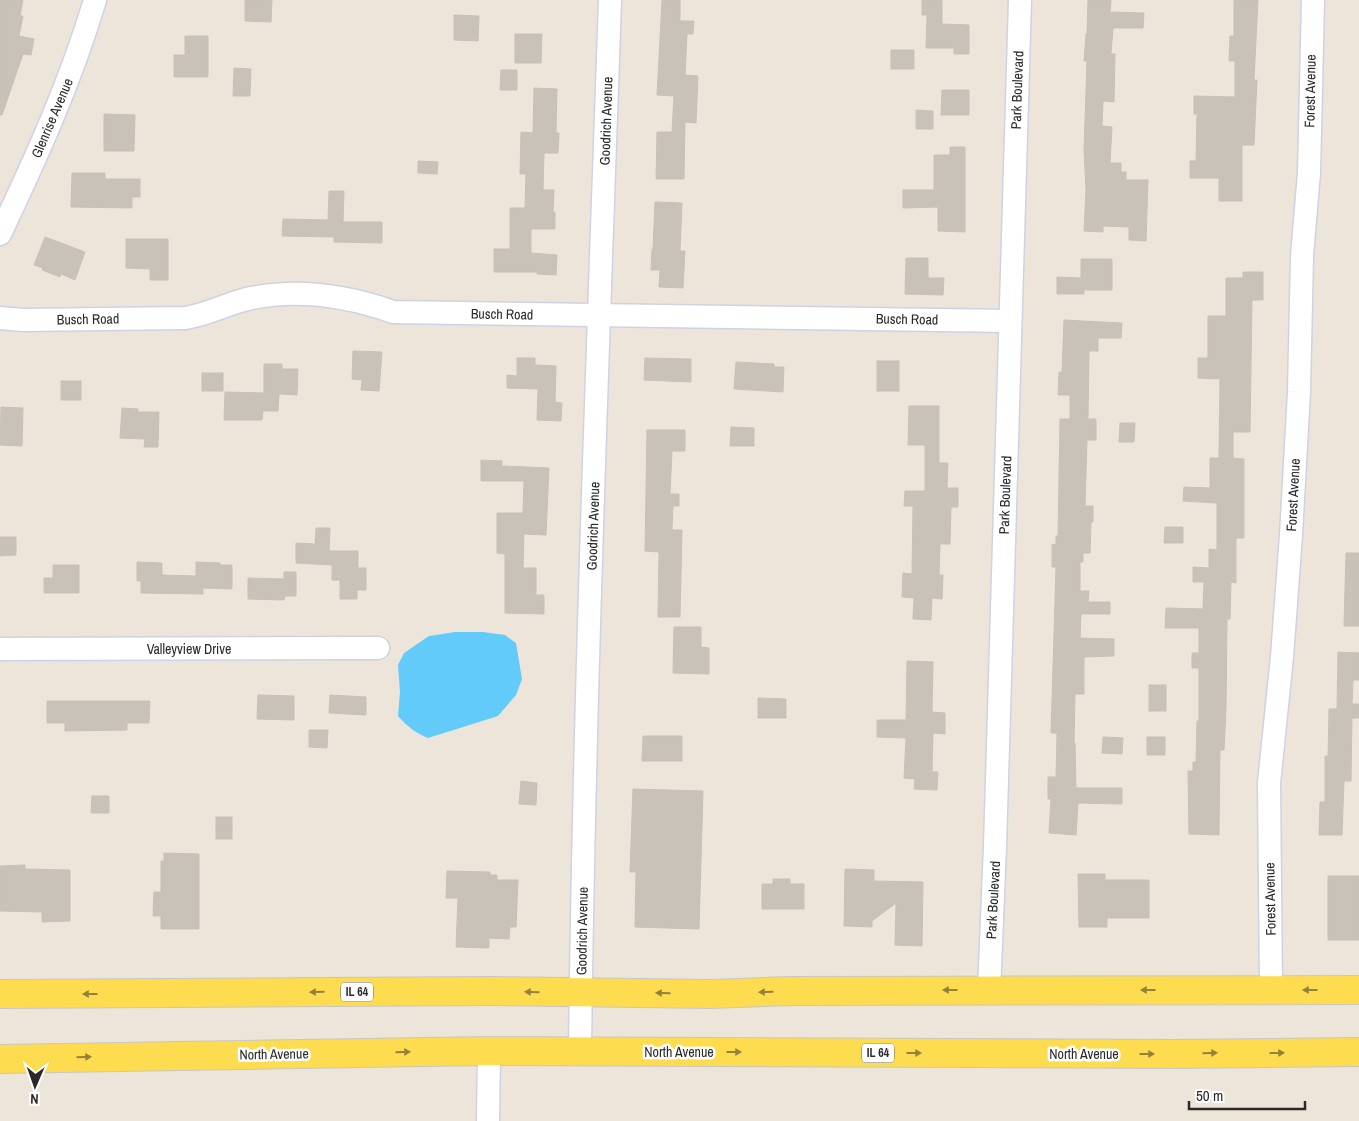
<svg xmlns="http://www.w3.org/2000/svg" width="1359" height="1121" font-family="'Archivo Narrow',sans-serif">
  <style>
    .water { fill: #63cbf9 }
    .building { fill: #c8c2b9; stroke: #c8c2b3 }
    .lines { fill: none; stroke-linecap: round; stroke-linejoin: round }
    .minor-casing { stroke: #cfd2e4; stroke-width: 25 }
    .major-casing { stroke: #c7c7c7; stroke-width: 30 }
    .minor { stroke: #fff; stroke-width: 22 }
    .major { stroke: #fddc4f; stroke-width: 28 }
    .oneway { fill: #93823c }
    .labels { text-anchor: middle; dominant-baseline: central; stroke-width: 5; stroke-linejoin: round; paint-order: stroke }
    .shield { fill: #fff; stroke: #696969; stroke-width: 1 }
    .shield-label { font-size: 12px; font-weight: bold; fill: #292929 }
    .street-label { font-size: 14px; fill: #292929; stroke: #fff }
  </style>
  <rect width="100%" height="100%" fill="#ede5da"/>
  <path class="water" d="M455,632h28l22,3 11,8 6,36 -6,16 -18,21 -70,22c-13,-5 -21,-12 -30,-22l2,-24 -2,-27 6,-12 25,-17z"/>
  <g class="building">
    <path d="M0,0h23l-3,16h3l-4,20 15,3 -3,16 -8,-1 -21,61h-2z"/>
    <path d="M245,0h27l-1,22 -26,-1z"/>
    <path d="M662,0h18v21h14l-1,13h-6l-2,41 13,1 -2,47 -11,-1 -1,57h-28l1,-47h15l2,-36 -17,-1z"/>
    <path d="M922,0h20v24l27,1v29h-15v-6h-28l1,-33h-5z"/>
    <path d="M1088,0h23l-1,12 34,1 -1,15h-30l-2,26h4l-1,48 -11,-1 -1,25 10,1 -2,36h11v9h5v8h22l-2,61 -17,-1v-13l-26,-1v6l-19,-1 2,-41 -2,-40 3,-89h-3l2,-27h1z"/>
    <path d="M1234,0h24l-4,80h3l-3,65h-12v56h-23v-23h-29v-17h6l1,-47h-3v-18l41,1v-36h-6l1,-25h4z"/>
    <path d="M454,15l25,1 -1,25 -24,-1z"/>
    <path d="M515,34h27l-1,29h-26z"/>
    <path d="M185,36h23v41h-34v-22h11z"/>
    <rect x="891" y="50" width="23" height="19"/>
    <path d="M234,68l17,1 -1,27h-17z"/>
    <path d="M501,70h16v20h-17z"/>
    <path d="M534,88l23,1 -1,44h3l-1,20h-14l-1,37h11l-1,22h2v17h-24v24l26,2 -1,20 -19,-1v-2h-43v-23h16v-41h15l1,-34h-6l1,-42 12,1z"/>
    <path d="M942,90h27v25h-28z"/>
    <path d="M916,110l17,1v18h-17z"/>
    <path d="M104,114l31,1 -1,36h-30z"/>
    <path d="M950,147h15v85l-27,-1v-24l-35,1v-18h31v-35h16z"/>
    <path d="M418,161l20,1 -1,12 -19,-1z"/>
    <path d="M72,173h33v6h35v18h-8v11l-61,-1z"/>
    <path d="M329,191h15l-1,31h39v21l-48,-1v-5l-52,-1 1,-17 45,1z"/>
    <path d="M655,202l27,1 -2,48h5l-2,37 -24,-1 1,-17h-9l1,-21h1z"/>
    <path d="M45,237l40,15 -10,28 -14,-6 -1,3 -18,-7 1,-2 -9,-3z"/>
    <path d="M126,239h42v41h-18v-11l-24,-1z"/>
    <path d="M906,258h22v20h16l-1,17 -38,-1z"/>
    <path d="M1081,259h31v31h-28v4h-27v-17l24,1z"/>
    <path d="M1243,272h20v28h-11l-2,132h-17v26l11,1v79h-8v45l-5,-1 -1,37h-3l-1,89 -2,42h-4l-1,85 -30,-1 -1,-63h5v-9h3l1,-41h2v-53h-7v-15h7v-25h-34l1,-20 37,1 1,-27h-11v-15l16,1v-19l8,1v-47l-34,-2 1,-14 26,1v-30h9l1,-79 -22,-1v-20h10v-42h18v-38h17z"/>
    <path d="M1064,320l58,3 -1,15h-23v13h-9l-1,68h8v21h-9l-2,66h8v16h-2l-1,31h-7v9h-3v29h9l-1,11h22v12h-29l-1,24 34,1v17l-30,1v37h-9l-1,49h1l1,45h46v16l-44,-1 -2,32 -27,-2 2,-34h-3v-22h8l1,-44h-6l5,-166h-4v-23l4,1v-9h2l2,-117h10v-24h-12l1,-23h3z"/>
    <path d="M353,351l29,1 -3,39 -18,-1 1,-10 -10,-1z"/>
    <path d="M517,358h18v7l21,1 -1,36 7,1 -1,18 -24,-1 1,-31 -31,-1v-13l10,1z"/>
    <path d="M645,358l46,1v23l-47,-2z"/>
    <rect x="877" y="361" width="22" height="30"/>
    <path d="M736,362l38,2v3h10l-1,25 -49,-3z"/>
    <path d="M264,364h18v5h16l-1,26 -18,-1 -1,17h-15l-1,9h-38l1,-28 39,1z"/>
    <rect x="202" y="373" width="21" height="18"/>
    <rect x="61" y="381" width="20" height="19"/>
    <path d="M909,406h30v57h9l-1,25h11v19h-7l-1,37h-10l-1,31h4l-1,24 -10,-1 -1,22 -18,-1 1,-21 -12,-1 1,-24 9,1 1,-68h-9l1,-15h20v-46h-17z"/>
    <path d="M1,407l22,1 -1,38 -22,-1z"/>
    <path d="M122,408l16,1v3h21l-1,35h-14l1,-8 -25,-1z"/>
    <path d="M1120,423h15l-1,19h-15z"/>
    <path d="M731,427l23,1v18h-24z"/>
    <path d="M647,430h38v21h-13l-2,43h9v12h-6l-1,24h10l-2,87h-22l1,-65 -14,-1z"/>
    <path d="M481,460l21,1v5l47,2 -3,67 -22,-1 -1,34h13v27h8v19l-39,-1v-59l-8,-1v-40h26l1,-32h-43z"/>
    <path d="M1165,527h18v16h-19z"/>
    <path d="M316,528h14l-1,23h29v17h8v22h-9v9h-17v-19h-8v-15l-36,-2v-20l19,1z"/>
    <path d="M0,537h16v18l-16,1z"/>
    <path d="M1346,553h13v73h-15z"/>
    <path d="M137,562l25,1v12l34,1v-14l24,1v2h12v24l-29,-1v6l-62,-1v-12h-4z"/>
    <path d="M53,565h26v28h-35v-15h9z"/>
    <path d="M284,572h12v24h-11l-1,4 -36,-1v-21l36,1z"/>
    <path d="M674,627h27v20l8,1v26l-36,-1z"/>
    <path d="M1338,652l21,1v27h-6l-1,24h7v14h-7l-1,63h-7l-2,54h-23l1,-33h5v-46h3l1,-47h8z"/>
    <path d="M907,661l26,1 -1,50 13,1v21l-12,-1 -1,39h6l-1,18 -23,-1 1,-10 -11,-1 2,-40 -29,-1v-17h29z"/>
    <rect x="1149" y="685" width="17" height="26"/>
    <path d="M258,695l36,1v24l-37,-1z"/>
    <path d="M330,695l36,2v18l-37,-2z"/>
    <path d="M758,698l28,1v19h-28z"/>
    <path d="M47,701h103l-1,22h-22v7l-62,1v-8h-18z"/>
    <path d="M309,730h19l-1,18 -18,-1z"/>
    <path d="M643,736h39v25h-40z"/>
    <path d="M1103,737l20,1 -1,16 -20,-1z"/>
    <rect x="1147" y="737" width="18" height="18"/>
    <path d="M521,781l16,2 -1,22 -17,-1z"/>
    <path d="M633,789l70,2 -4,138 -64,-2 1,-55h-6z"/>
    <path d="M92,796h17v17h-18z"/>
    <rect x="216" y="817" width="16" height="22"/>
    <path d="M164,853l35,1v75h-38v-13h-8l1,-24h7v-31h3z"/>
    <path d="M25,865v4l45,1v51l-28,1v-10l-42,-1v-45z"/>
    <path d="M845,869l29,1v11l49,1 -1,64 -27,-1 1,-42 -24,18v6l-28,-1z"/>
    <path d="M447,871l43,1v3h7v5h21l-2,47h-6l-1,12 -20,-1v10l-33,-1 2,-49h-12z"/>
    <path d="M1078,874h27v6h44v38h-42v9h-28z"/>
    <rect x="1328" y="876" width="31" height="64"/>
    <path d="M773,879h17v5h14v25h-42v-25h11z"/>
  </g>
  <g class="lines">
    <g class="minor-casing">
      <g id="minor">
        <path d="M0,234c36,-76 71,-153 95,-234"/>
        <path d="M0,318l23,2 162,-2c22,-3 41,-14 62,-19 50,-11 98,-4 146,13l617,9"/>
        <path d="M0,649l378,-1"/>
        <path d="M1271,990l-2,-207 13,-126 9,-122 8,-143 3,-136 7,-83 4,-173"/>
        <path d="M989,991l6,-144 25,-847"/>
        <path d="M580,1052c4,-351 18,-702 30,-1052"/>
        <path d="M488,1121l1,-70"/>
      </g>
    </g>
    <g class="major-casing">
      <g id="major">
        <path d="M0,994l491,-3 220,3 81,-3 567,-1"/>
        <path d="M0,1059l489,-8 686,3 184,-2"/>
      </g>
    </g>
    <use href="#minor" class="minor"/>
    <use href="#major" class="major"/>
  </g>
  <defs><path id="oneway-solid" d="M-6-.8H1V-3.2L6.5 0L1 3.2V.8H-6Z" transform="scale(1.25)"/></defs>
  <g class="oneway">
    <use href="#oneway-solid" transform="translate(950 990) rotate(-180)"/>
    <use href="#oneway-solid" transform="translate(1148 990) rotate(180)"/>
    <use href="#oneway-solid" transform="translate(1310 990) rotate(-180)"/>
    <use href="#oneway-solid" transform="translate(317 992) rotate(179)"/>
    <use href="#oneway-solid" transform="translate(532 992) rotate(-179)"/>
    <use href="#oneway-solid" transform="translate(766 992) rotate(178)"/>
    <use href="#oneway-solid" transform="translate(663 993) rotate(-179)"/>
    <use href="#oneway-solid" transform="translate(90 994) rotate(180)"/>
    <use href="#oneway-solid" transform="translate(403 1052) rotate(-1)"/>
    <use href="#oneway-solid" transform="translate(734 1052)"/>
    <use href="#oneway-solid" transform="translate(914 1053)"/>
    <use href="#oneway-solid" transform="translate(1210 1053) rotate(-1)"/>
    <use href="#oneway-solid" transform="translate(1277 1053) rotate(-1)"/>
    <use href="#oneway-solid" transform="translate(1147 1054)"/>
    <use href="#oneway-solid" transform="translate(84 1057) rotate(-1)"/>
  </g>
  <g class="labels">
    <g class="shield">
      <rect x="341" y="982.5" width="32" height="19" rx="4"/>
      <rect x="862" y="1043.5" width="32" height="19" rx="4"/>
    </g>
    <g class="shield-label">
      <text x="357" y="992">IL 64</text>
      <text x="878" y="1053">IL 64</text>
    </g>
    <g class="street-label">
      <text transform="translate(1017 90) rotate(-88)">Park Boulevard</text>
      <text transform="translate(1310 91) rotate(-89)">Forest Avenue</text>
      <text transform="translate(52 118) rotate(-67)">Glenrise Avenue</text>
      <text transform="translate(606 121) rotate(-88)">Goodrich Avenue</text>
      <text transform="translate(502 314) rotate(1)">Busch Road</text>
      <text transform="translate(88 319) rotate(-1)">Busch Road</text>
      <text transform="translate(907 319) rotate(1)">Busch Road</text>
      <text transform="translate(1005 495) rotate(-88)">Park Boulevard</text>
      <text transform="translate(1293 495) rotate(-87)">Forest Avenue</text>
      <text transform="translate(593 526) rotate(-88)">Goodrich Avenue</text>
      <text x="189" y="649">Valleyview Drive</text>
      <text transform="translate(1270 899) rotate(-91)">Forest Avenue</text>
      <text transform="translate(993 900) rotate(-87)">Park Boulevard</text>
      <text transform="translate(582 931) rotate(-89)">Goodrich Avenue</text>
      <text x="679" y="1052">North Avenue</text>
      <text transform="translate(274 1054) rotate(-1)">North Avenue</text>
      <text x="1084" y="1054">North Avenue</text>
    </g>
  </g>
  <g transform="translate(35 1086) rotate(182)" stroke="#ffffff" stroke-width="4" paint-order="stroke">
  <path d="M0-4L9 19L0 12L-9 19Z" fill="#292929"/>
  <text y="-8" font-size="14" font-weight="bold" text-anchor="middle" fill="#292929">N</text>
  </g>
  <path d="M1189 1101v8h116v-8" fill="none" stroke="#292929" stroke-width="2.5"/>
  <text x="1196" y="1101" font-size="15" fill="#292929" stroke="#ffffff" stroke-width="4" paint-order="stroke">50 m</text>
</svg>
